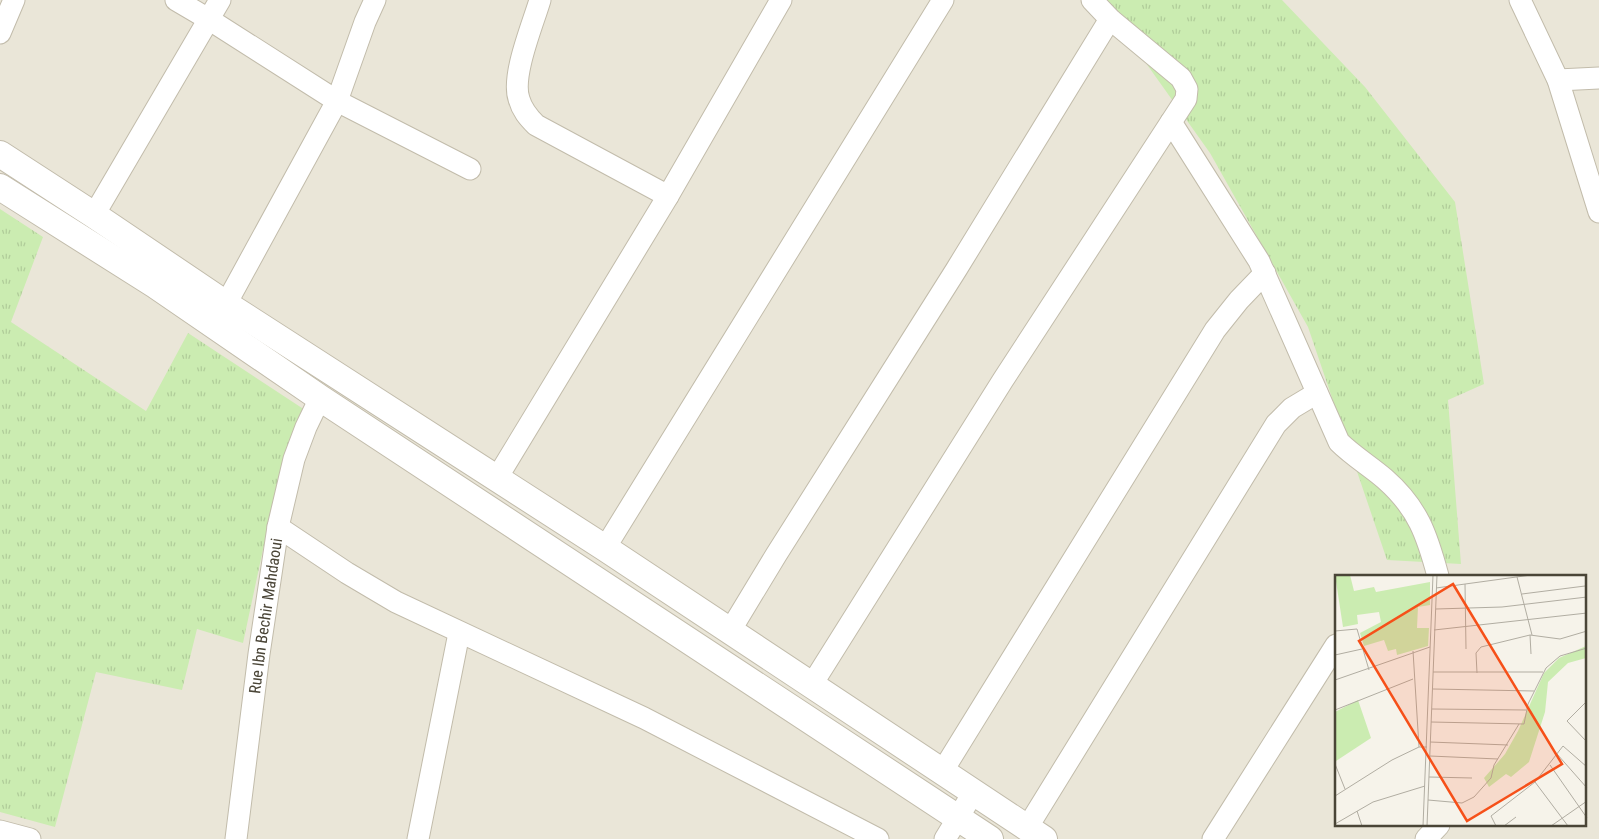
<svg xmlns="http://www.w3.org/2000/svg" width="1599" height="839" font-family="'Roboto Condensed',sans-serif">
  <style>
    .residential { fill: #eae6d8; fill-rule: evenodd }
    .grass { fill: url(#grass-tufts) }
    .lines { fill: none; stroke-linecap: round; stroke-linejoin: round }
    .minor-casing { stroke: #c2bcab; stroke-width: 23 }
    .tertiary-casing { stroke: #c2bcab; stroke-width: 28 }
    .minor { stroke: #fff; stroke-width: 21 }
    .tertiary { stroke: #fff; stroke-width: 26 }
    .labels { text-anchor: middle; dominant-baseline: central; stroke-width: 4; stroke-linejoin: round; paint-order: stroke }
    .street-label { font-size: 16px; fill: #4a4537; stroke: #fff }
    .inset-road { fill: none; stroke: #b1ada2; stroke-width: 1 }
    .view { fill: #f65019; fill-opacity: 0.15; stroke: #f65019; stroke-width: 2.5 }
    .inset-edge { fill: none; stroke: #4a4537; stroke-width: 2.5 }
  </style>
  <defs>
    <pattern id="grass-tufts" width="24" height="20" patternUnits="userSpaceOnUse" patternTransform="scale(1.25)"><rect width="24" height="20" fill="#cbecb1"/><path d="M3 7l-1-3M5 7V3M7 7l1-3M15 17l-1-3M17 17v-4M19 17l1-3" fill="none" stroke="#b0cc99"/></pattern>
  </defs>
  <rect width="100%" height="100%" fill="#f6f3ea"/>
  <path class="residential" d="M0,0h1599v839h-1599zM1336,576h249v249h-249z"/>
  <g class="grass">
    <path d="M1101,0h181l83,87 90,115 29,182 -36,16 13,164 -74,-4 -79,-233 -98,-174z"/>
    <path d="M0,209l43,28 -32,85 135,89 42,-78 117,77 -37,116 -25,117 -46,-14 -15,61 -86,-18 -41,155 -55,-15z"/>
  </g>
  <g class="lines">
    <g class="minor-casing">
      <g id="minor">
        <path d="M176,0l34,20 127,81 133,68"/>
        <path d="M540,0c-7,24 -29,76 -21,99 3,11 9,18 17,26l132,71"/>
        <path d="M1520,0l38,80 41,132"/>
        <path d="M0,33l14,-33"/>
        <path d="M1558,80l41,-2"/>
        <path d="M1171,122l88,139 80,181c14,14 31,24 46,37 33,29 42,56 53,97"/>
        <path d="M94,215l126,-215"/>
        <path d="M226,304l111,-203 28,-79 10,-22"/>
        <path d="M497,478l171,-282 113,-196"/>
        <path d="M278,527l69,46 49,29 248,116 234,121"/>
        <path d="M605,548l338,-548"/>
        <path d="M730,631l46,-76 180,-285 154,-251"/>
        <path d="M811,686l192,-306 183,-281 1,-10 -6,-11 -71,-59 -18,-19"/>
        <path d="M942,772l273,-442 24,-30 26,-27"/>
        <path d="M1027,828l249,-404 16,-16 25,-15"/>
        <path d="M0,831l30,8"/>
        <path id="s1" d="M236,839l23,-185 19,-127 16,-68 12,-32 14,-29"/>
        <path d="M418,839l41,-206"/>
        <path d="M945,839l28,-46"/>
        <path d="M1213,839l123,-194"/>
        <path d="M1426,839l13,-14"/>
      </g>
    </g>
    <g class="tertiary-casing">
      <g id="tertiary">
        <path d="M0,154l94,61 132,89 379,244 439,291"/>
        <path d="M0,187l155,98 165,113 670,441"/>
      </g>
    </g>
    <use href="#minor" class="minor"/>
    <use href="#tertiary" class="tertiary"/>
  </g>
  <g class="labels">
    <g class="street-label">
      <text stroke="none"><textPath href="#s1" startOffset="225">Rue Ibn Bechir Mahdaoui</textPath></text>
    </g>
  </g>
  <g transform="translate(1335 575)">
    <rect width="251" height="251" fill="#f6f3ea"/>
    <path d="M0,0h15l4,16 20,-4 2,5 54,-10v23l-12,2 -1,21h12l-1,18 -31,9 -1,-6 -8,2 -4,-11 -20,6 -4,-13 21,-11 -2,-10 -22,3 1,9 -15,3zM251,71v12l-18,5 -20,19 -3,30 -16,50 -18,15 -5,-3 -17,13 -5,-9 21,-24 13,-23 26,-58 15,-15zM23,125l13,38 -35,23 -1,-49z" fill="#cbecb1"/>
    <path class="inset-road" d="M182,2l15,58M130,9l1,65M101,13l95,-13M187,19l63,-8M101,34l66,-2 85,-10M99,55l153,-17M0,56l22,-2 12,41M195,60l1,19M78,76l6,96M0,80l27,-6M98,97h110M142,98l-1,-20 5,-6 49,-12 30,4 27,-8M0,105l95,-33M98,114l101,2M252,126l-20,20 20,21M97,134l94,1M0,135l78,-31M96,147l93,2 4,-20 18,-36 14,-12 27,-8M95,167l78,3M222,179l30,34M95,181l68,3M0,189l10,25M215,190l37,53M94,202l43,1M200,207l33,44M0,221l57,-36 27,-13h8M93,225l34,3 12,-6 17,-19 3,-13 25,-41M22,236l5,15M0,249l38,-22 52,-16M88,251l10,-251M92,251l10,-251M161,251l-5,-10 44,-34 28,-36 24,21M169,251l12,-9M216,251l36,-25"/>
    <path class="view" d="M118,9l109,180 -95,57 -108,-180z"/>
    <rect width="251" height="251" class="inset-edge"/>
  </g>
</svg>
